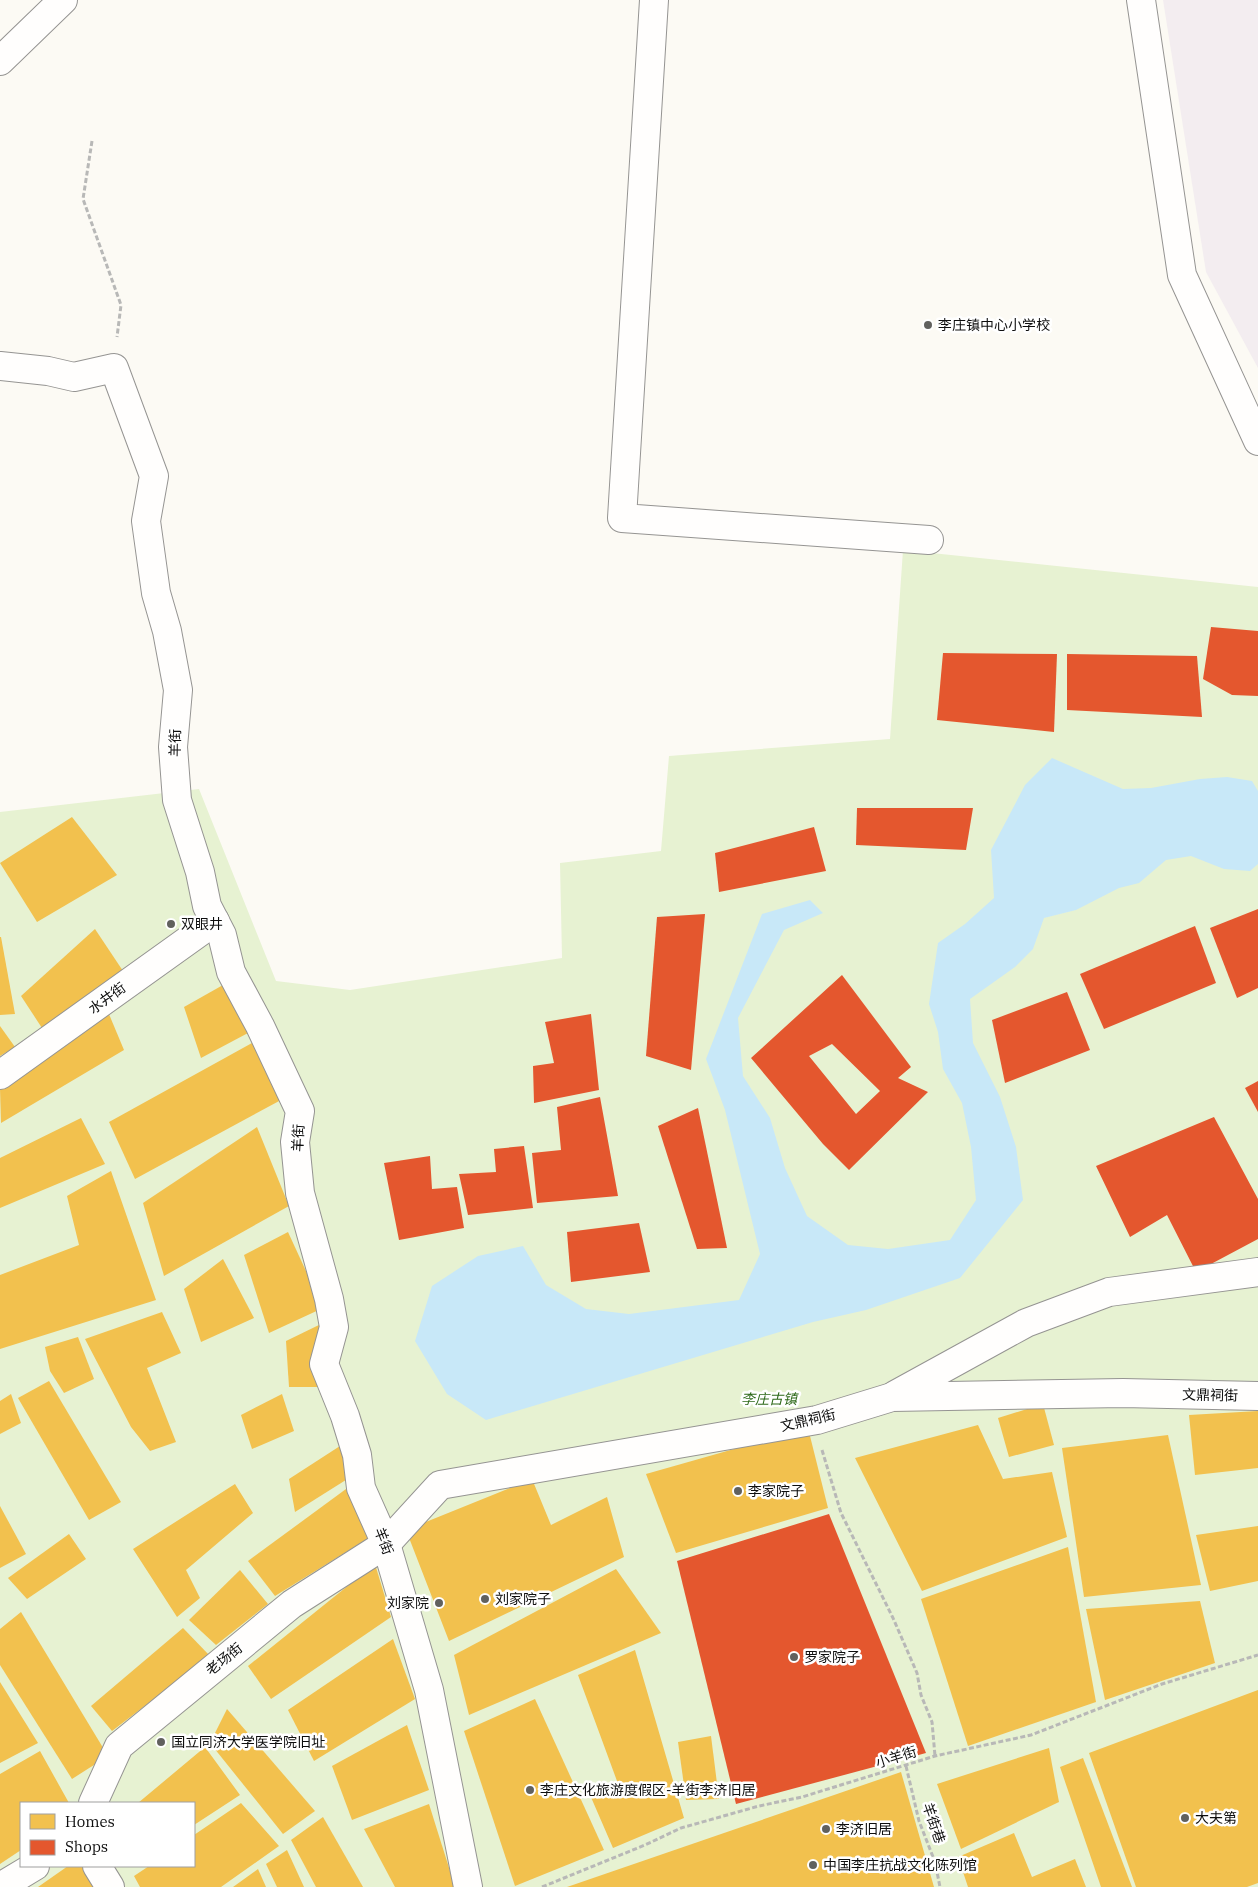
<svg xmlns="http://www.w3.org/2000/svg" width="1258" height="1887" font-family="'IBM Plex Serif','Noto Sans SC',serif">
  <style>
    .industrial { fill: #f3edf0 }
    .green { fill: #e7f2d2; fill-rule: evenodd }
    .water { fill: #c8e8f8 }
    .homes { fill: #f2c14e }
    .shops { fill: #e4572e; fill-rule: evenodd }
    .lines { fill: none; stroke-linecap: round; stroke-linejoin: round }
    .minor-casing { stroke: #959492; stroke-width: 30 }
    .path { stroke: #b8b8b7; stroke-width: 3; stroke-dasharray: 5 2.5; stroke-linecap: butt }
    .minor { stroke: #fffefd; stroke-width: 28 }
    .poi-dot { fill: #61615e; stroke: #fff; stroke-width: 2 }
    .labels { text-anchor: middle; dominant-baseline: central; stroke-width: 5; stroke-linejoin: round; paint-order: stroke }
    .poi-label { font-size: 14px; fill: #0e0e0e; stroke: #fff; text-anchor: start }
    .street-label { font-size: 14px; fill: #0e0e0e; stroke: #fff }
    .park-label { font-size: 14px; font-style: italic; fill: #2f6a1b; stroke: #fff }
  </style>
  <rect width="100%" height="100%" fill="#fcfaf4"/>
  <path class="industrial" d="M1163,0h95v368l-52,-96z"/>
  <path class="green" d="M903,550l355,37v1300h-1258v-1075l199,-23 77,192 74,9 212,-32 -2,-95 101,-12 8,-95 221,-17zM21,1803h173v63h-173z"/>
  <path class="water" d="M1052,758l71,31 28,-1 49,-9 27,-2 25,4 6,10v73l-8,7 -26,-2 -33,-13 -25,4 -27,23 -20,5 -43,22 -32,8 -11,31 -18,18 -45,32 3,44 27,54 16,50 7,53 -63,78 -94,32 -53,12 -327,98 -39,-26 -32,-53 17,-55 46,-30 45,-10 23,39 40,24 43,5 110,-14 21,-46 -35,-144 -19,-51 56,-145 48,-14 13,13 -39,17 -46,88 5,58 27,42 15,50 22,48 41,29 40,4 62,-9 26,-40 -5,-53 -9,-44 -19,-34 -5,-37 -9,-28 9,-61 27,-19 29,-26 -3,-48 34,-65z"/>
  <g class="homes">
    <path d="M72,817l45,58 -80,47 -37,-59z"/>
    <path d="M95,929l30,45 -83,54 -21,-32z"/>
    <path d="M0,937h1l14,77 -15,1z"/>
    <path d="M223,985l25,48 -47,25 -17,-51z"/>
    <path d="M106,1007l18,43 -123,73 -1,-35z"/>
    <path d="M0,1026l15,21 -15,9z"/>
    <path d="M252,1043l29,57 -146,79 -26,-57z"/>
    <path d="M81,1118l24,46 -105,44v-50z"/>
    <path d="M257,1127l32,79 -125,70 -21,-73z"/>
    <path d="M111,1171l45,129 -156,49v-74l79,-30 -12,-49z"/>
    <path d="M288,1232l35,76 -54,25 -25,-78z"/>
    <path d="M223,1259l31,59 -53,24 -17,-53z"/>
    <path d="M162,1312l19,41 -34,15 29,74 -26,9 -19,-24 -46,-88z"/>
    <path d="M321,1324l-4,63h-28l-3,-46z"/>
    <path d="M78,1337l16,42 -30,14 -14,-22 -5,-24z"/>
    <path d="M49,1381l72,121 -32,18 -71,-122z"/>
    <path d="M11,1394l10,29 -21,11v-33z"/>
    <path d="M282,1394l12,37 -42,18 -11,-34z"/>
    <path d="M1043,1404l11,41 -45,12 -11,-39z"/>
    <path d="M1258,1411v57l-63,7 -6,-60z"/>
    <path d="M978,1425l25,54 49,-7 15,65 -145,54 -67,-133z"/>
    <path d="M808,1428l20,80 -152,45 -30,-79z"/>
    <path d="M1168,1435l33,150 -117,12 -22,-149z"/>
    <path d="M340,1446l9,32 -54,34 -6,-33z"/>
    <path d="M532,1479l19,46 56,-28 17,60 -175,84 -43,-111z"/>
    <path d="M235,1484l18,29 -67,57 14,28 -23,19 -44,-68z"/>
    <path d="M346,1489l26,47 -97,60 -27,-35z"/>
    <path d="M0,1506l26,48 -26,14z"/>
    <path d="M1258,1526v55l-48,10 -14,-56z"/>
    <path d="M69,1534l17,25 -59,40 -19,-21z"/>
    <path d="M1068,1547l28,155 -128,44 -47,-147z"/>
    <path d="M375,1564l16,53 -120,82 -23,-33z"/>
    <path d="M616,1569l45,64 -192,82 -15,-60z"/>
    <path d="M240,1570l28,34 -52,41 -27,-25z"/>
    <path d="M1200,1601l15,62 -110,37 -19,-91z"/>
    <path d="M21,1612l87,144 -36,23 -72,-114v-36z"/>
    <path d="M183,1628l27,28 -98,75 -21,-25z"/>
    <path d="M393,1639l22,60 -101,62 -26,-51z"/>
    <path d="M635,1650l49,168 -71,30 -26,-60 30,-7 -39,-106z"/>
    <path d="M0,1682l38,61 -38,20z"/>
    <path d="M1258,1690v193l-11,4h-111l-47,-134z"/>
    <path d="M535,1699l69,151 -89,36 -51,-155z"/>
    <path d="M227,1709l88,102 -32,23 -73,-91z"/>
    <path d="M407,1725l22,65 -77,30 -20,-54z"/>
    <path d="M711,1736l8,63 -33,1 -8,-58z"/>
    <path d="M205,1747l35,48 -46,30v-22h-56z"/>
    <path d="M1049,1748l10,54 -98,47 -24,-65z"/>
    <path d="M40,1751l29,52h-48v47l-21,14v-90z"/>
    <path d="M1083,1758l49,129h-31l-41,-120z"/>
    <path d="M901,1772l33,115h-367z"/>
    <path d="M241,1803l38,43 -58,41h-81l-6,-11 15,-10h45v-31z"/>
    <path d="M429,1804l26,83h-60l-31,-58z"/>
    <path d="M323,1817l40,70h-47l-25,-47z"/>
    <path d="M1014,1833l18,44 43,-18 11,28h-118l-10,-30z"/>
    <path d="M287,1850l17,37h-27l-11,-23z"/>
    <path d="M68,1866h16l10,21h-56z"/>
    <path d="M258,1869l8,18h-33z"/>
  </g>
  <g class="shops">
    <path d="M1211,627l47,4v65l-26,-1 -29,-16z"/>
    <path d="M943,653l114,1 -3,78 -117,-12z"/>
    <path d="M1067,654l130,2 5,61 -135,-7z"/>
    <path d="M857,808h116l-7,42 -110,-5z"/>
    <path d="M814,827l12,44 -107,21 -4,-39z"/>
    <path d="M1258,909v79l-21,10 -27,-70z"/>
    <path d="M705,914l-14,156 -45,-14 11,-139z"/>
    <path d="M1195,926l21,57 -112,46 -24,-55z"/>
    <path d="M842,975l69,92 -13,11 30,14 -79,78 -26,-26 -72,-86zM832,1044l48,47 -24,23 -47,-58z"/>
    <path d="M1067,992l23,58 -85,33 -13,-63z"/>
    <path d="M591,1014l8,76 -65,13 -1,-37 21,-3 -9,-41z"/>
    <path d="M1258,1081v31l-13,-24z"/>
    <path d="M600,1097l18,99 -81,7 -5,-50 29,-3 -4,-43z"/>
    <path d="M698,1108l29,140 -30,1 -39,-123z"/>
    <path d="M1214,1117l44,82v40l-62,33 -29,-57 -37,22 -34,-71z"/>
    <path d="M524,1146l9,62 -65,7 -9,-41 37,-2 -2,-23z"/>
    <path d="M430,1156l2,33 25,-2 7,41 -65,12 -15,-77z"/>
    <path d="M639,1223l11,49 -79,10 -4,-50z"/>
    <path d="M829,1514l97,239 -190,51 -59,-243z"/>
  </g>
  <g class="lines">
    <g class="minor-casing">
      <g id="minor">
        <path d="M654,0l-32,518 307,22"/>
        <path d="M1141,0l41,275 76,166"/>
        <path d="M0,61l63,-61"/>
        <path d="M0,366l48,5 26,6 40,-9 40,108 -8,45 10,72 11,38 11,59 -5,57 4,53 23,72 7,34 15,29 9,37 29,54 40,85 -5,31 5,51 29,106 5,28 -10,37 21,52 12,39 4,33 25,56 43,146 39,197"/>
        <path d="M0,1075l215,-154"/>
        <path d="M895,1395l131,-72 83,-31 149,-20"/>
        <path d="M93,1803l26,-57 173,-142 94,-60 54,-59 377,-65 75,-23 231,-4 135,3"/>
        <path d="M97,1866l13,21"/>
        <path d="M0,1887l35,-21"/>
      </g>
    </g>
    <g class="path">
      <path d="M92,141l-9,58 38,106 -4,32"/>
      <path d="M822,1450l19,63 52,105 24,55 4,22 11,27 3,34"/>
      <path d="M906,1766l13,55 16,41 5,25"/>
      <path d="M542,1887l103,-42 36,-17 78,-22 43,-9 133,-41 96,-21 131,-51 96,-29"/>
    </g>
    <use href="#minor" class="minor"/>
  </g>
  <g class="poi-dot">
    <circle cx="928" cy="325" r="5"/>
    <circle cx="171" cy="924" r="5"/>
    <circle cx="738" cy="1491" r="5"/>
    <circle cx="485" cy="1599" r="5"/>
    <circle cx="439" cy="1603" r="5"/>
    <circle cx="794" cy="1657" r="5"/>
    <circle cx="161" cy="1742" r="5"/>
    <circle cx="530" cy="1790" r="5"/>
    <circle cx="1185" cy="1818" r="5"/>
    <circle cx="826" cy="1829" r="5"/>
    <circle cx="813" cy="1865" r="5"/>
  </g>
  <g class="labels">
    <g class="poi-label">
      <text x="938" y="325">李庄镇中心小学校</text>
      <text x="181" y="924">双眼井</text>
      <text x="748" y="1491">李家院子</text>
      <text x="495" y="1599">刘家院子</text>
      <text x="429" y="1603" text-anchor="end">刘家院</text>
      <text x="804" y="1657">罗家院子</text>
      <text x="171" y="1742">国立同济大学医学院旧址</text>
      <text x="540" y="1790">李庄文化旅游度假区-羊街李济旧居</text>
      <text x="1195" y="1818">大夫第</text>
      <text x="836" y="1829">李济旧居</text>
      <text x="823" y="1865">中国李庄抗战文化陈列馆</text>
    </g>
    <g class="street-label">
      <text transform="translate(175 743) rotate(-89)">羊街</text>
      <text transform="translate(107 998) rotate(-36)">水井街</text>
      <text transform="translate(298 1138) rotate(-87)">羊街</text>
      <text transform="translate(1210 1395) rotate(1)">文鼎祠街</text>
      <text transform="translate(808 1420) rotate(-13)">文鼎祠街</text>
      <text transform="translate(384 1541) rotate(69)">羊街</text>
      <text transform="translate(224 1659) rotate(-39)">老场街</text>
      <text transform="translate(896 1757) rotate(-17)">小羊街</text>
      <text transform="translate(934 1823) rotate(71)">羊街巷</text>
    </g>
    <g class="park-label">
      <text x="769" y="1399">李庄古镇</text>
    </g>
  </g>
  <rect x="20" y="1802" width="175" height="65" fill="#ffffff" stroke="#9f9f9f"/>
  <rect x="30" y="1814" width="25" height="15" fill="#f2c14e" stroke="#9f9f9f"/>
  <text x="65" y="1827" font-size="15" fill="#0e0e0e">Homes</text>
  <rect x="30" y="1840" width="25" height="15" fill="#e4572e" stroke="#9f9f9f"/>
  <text x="65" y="1852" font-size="15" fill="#0e0e0e">Shops</text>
</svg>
